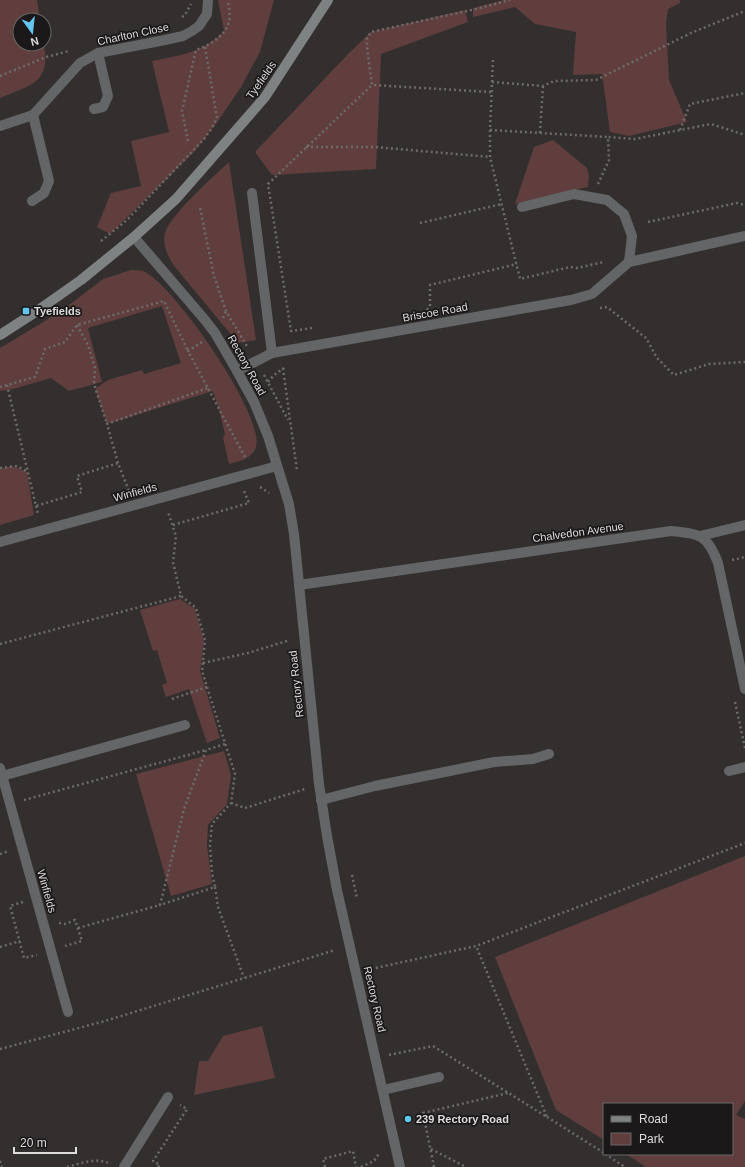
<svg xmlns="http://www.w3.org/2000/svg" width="745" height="1167" font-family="Arial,sans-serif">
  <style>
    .green { fill: #603e3d }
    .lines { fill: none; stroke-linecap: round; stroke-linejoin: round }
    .path { stroke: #6e6b6b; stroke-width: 2.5; stroke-dasharray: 2 3; stroke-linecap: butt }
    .street { stroke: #636566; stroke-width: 10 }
    .secondary { stroke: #7f8283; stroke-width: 10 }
    .poi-dot { fill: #64c5ee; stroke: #1a1818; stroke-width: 1.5 }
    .labels { text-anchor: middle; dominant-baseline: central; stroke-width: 3.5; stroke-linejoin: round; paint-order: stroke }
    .street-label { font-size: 11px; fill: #dddbdb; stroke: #1a1818 }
    .poi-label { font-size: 11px; font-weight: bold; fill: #dddbdb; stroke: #1a1818; text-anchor: start }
  </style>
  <rect width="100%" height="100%" fill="#332f2f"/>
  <g class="green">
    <path d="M0,0h37l3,20h-20v24h24c7,39 -13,41 -44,54z"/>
    <path d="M218,0h56l-14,52 -19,35 -23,34 -23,30 -85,83 -13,-7 14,-34 30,-7 -10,-45 38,-9 -17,-71c28,-6 51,-8 72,-30z"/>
    <path d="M504,0h176v3l-12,6 -2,15 3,56 18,42 -58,14 -19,-4 -8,-58 -29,1 3,-43 -41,-8 -20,-17 -42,10v-9z"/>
    <path d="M465,10l3,12 -87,32 -5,115 -104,6 -17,-23 94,-99 22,-21z"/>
    <path d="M553,140l34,28 2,8 -1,11 -33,7 -40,10 19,-57z"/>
    <path d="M229,162l27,178 -18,3 -63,-76c-7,-10 -13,-22 -10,-34 5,-18 49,-57 64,-71z"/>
    <path d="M131,270c3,0 8,0 12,1 29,11 123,146 113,176 -4,12 -16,14 -27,17l-6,-26 2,-4 -6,-24 -6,-19 -106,33 -12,-35 13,-9 34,-10 2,4 37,-11 -19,-57 -74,22 14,54 -33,9 -18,-13 -38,11 -13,2v-43l40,-24 29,-19 34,-26z"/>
    <path d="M12,466l15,6 7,43 -34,10v-56z"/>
    <path d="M180,599l15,10 9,31 -4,31 20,67 -13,5 -18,-54 -23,8 -4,-12 5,-2 -10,-33 -4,1 -13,-41z"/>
    <path d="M224,751l7,24 -4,29 -19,21 -1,20 5,39 -41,12 -35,-122z"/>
    <path d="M745,856v245l-9,14 9,4v48h-99l-20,-13h106v-50h-128v36l-48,-30 -61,-153z"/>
    <path d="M262,1026l13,52 -81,17 5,-34h9l15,-25z"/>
  </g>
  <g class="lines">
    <g class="path">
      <path d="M182,17l3,-2 6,-11"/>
      <path d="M493,60l-3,70v27l30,122 50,-12 7,1 27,-6"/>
      <path d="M0,76l46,-19 23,-6"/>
      <path d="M492,82l51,4 11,-5 42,-1 95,-47 54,-22"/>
      <path d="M491,92l-119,-7 -5,-38v-9l4,-6 105,-23 34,-9"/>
      <path d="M490,130l118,7"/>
      <path d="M680,130l10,-26 55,-11"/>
      <path d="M540,133l3,-47"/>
      <path d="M188,141l-6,-30 14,-61c12,-4 27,-13 32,-25 3,-8 1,-17 0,-25"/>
      <path d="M306,147h69l115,10"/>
      <path d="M598,184l11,-24 -1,-23 27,2 76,-15 34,11"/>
      <path d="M200,208l14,68 12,35 22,37"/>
      <path d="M648,222l89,-19 8,2"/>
      <path d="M420,223l82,-19"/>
      <path d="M101,241l26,-21 77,-81 8,-11 5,-10 -12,-71"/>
      <path d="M600,308l7,-1 39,31 11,20 17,17 35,-11 36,-2"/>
      <path d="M427,310l3,-4v-21l87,-21"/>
      <path d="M223,318l3,-7"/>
      <path d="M77,325l11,20 7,23 -1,16 13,40"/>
      <path d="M312,328l-21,3 -23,-147 104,-99"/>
      <path d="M202,342l-14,9 58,108"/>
      <path d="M283,368l14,103"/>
      <path d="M264,375l24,45"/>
      <path d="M268,382l6,-7 10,-7"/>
      <path d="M7,385l29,121 46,-14 -5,-16 41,-13 11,28"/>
      <path d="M0,387l35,-10 10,-28 20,-7 12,-17 87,-24 24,50"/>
      <path d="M118,463l-11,-39 101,-36"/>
      <path d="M0,468l17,-2 9,5"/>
      <path d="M260,487l9,6"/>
      <path d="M36,506l2,9"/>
      <path d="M173,525l76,-22 -5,-12"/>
      <path d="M732,560l13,-3"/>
      <path d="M0,644l181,-48 -8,-34 3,-26 -8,-24"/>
      <path d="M203,663l45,-10 42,-13"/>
      <path d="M207,687l28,87 -4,29 -19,21 -2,21 2,28 3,14 -55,18 24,-96 22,-59 19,-6"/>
      <path d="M172,699l35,-12 -5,-16 3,-31 -9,-32 -15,-12"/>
      <path d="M735,702l10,46"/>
      <path d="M24,800l182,-50"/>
      <path d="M231,803l14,5 60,-19"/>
      <path d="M0,854l9,-3"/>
      <path d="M352,875l5,23"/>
      <path d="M215,887l3,20 26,71"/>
      <path d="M23,902l-13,4 14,52 13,-3"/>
      <path d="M59,923l6,1 10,-4 7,21 -17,5"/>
      <path d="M78,928l82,-23"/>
      <path d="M0,947l20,-6"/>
      <path d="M371,969l105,-23 269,-103"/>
      <path d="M0,1049l105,-28 230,-71"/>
      <path d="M389,1055l44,-9 114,71 -71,-171"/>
      <path d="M547,1117l57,36"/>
      <path d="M431,1149l35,18"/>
      <path d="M605,1154l20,13"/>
      <path d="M0,1161l2,6"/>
      <path d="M67,1167c15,-4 29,-10 44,-3"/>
      <path d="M158,1167l2,-2 -7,-4 34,-52 -7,-4"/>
      <path d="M325,1167l-2,-8 30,-8 3,16"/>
      <path d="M361,1167l13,-6 6,-9"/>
      <path d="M434,1167l-11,-54 85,-20"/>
    </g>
    <g class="street">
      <path d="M94,109l9,-2 5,-11 -10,-43"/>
      <path d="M0,126l33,-11 47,-52 18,-10 67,-13 18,-4 9,-5 7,-5 8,-12 1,-14"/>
      <path d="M252,193l20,160"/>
      <path d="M32,201l12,-8 5,-12 -16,-66"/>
      <path d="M134,237l71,83 10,13 22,38 17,31 14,34 21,68 5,30 25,250 8,52 10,54 63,277"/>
      <path d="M629,262l116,-26"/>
      <path d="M237,371l35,-18 299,-53 21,-6 37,-32 3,-26 -8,-22 -17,-14 -33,-6 -52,13"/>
      <path d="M700,536l45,-11"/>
      <path d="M0,542l277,-76"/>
      <path d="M299,585l372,-54c29,3 36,3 47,32l27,126"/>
      <path d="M0,768l68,244"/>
      <path d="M729,771l16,-4"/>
      <path d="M2,776l183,-51"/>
      <path d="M321,800l54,-14 119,-24 39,-3 16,-5"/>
      <path d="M383,1090l56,-13"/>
      <path d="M124,1167l44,-70"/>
    </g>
    <path class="secondary" d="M0,335l34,-22 47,-33 53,-43 42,-38 89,-102 63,-97"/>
  </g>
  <g class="poi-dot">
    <rect x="22" y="307" width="8" height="8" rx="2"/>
    <circle cx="408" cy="1119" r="4"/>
  </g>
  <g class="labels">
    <g class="street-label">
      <text transform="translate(133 34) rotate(-12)">Charlton Close</text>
      <text transform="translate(261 80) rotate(-55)">Tyefields</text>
      <text transform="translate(435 312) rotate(-10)">Briscoe Road</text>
      <text transform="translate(247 365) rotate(61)">Rectory Road</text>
      <text transform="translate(135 492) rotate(-15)">Winfields</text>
      <text transform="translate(578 532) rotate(-8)">Chalvedon Avenue</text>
      <text transform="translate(296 684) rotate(-96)">Rectory Road</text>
      <text transform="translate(47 891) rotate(74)">Winfields</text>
      <text transform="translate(375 999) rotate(77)">Rectory Road</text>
    </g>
    <g class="poi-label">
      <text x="34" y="311">Tyefields</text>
      <text x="416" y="1119">239 Rectory Road</text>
    </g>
  </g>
  <rect x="603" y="1103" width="130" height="52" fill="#1a1818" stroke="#686666"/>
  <rect x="611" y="1116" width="20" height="6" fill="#7f8283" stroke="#686666"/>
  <text x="639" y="1123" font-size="12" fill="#dddbdb">Road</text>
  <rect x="611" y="1133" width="20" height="12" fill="#603e3d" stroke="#686666"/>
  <text x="639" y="1143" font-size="12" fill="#dddbdb">Park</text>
  <g transform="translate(32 32) rotate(165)"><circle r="19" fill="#1a1818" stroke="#686666"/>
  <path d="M0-3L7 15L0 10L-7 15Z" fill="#64c5ee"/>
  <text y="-6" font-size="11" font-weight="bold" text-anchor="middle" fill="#dddbdb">N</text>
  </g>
  <path d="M14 1147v6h62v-6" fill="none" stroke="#dddbdb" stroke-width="2"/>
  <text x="20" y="1147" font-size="12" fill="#dddbdb" stroke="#1a1818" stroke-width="3" paint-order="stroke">20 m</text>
</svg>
